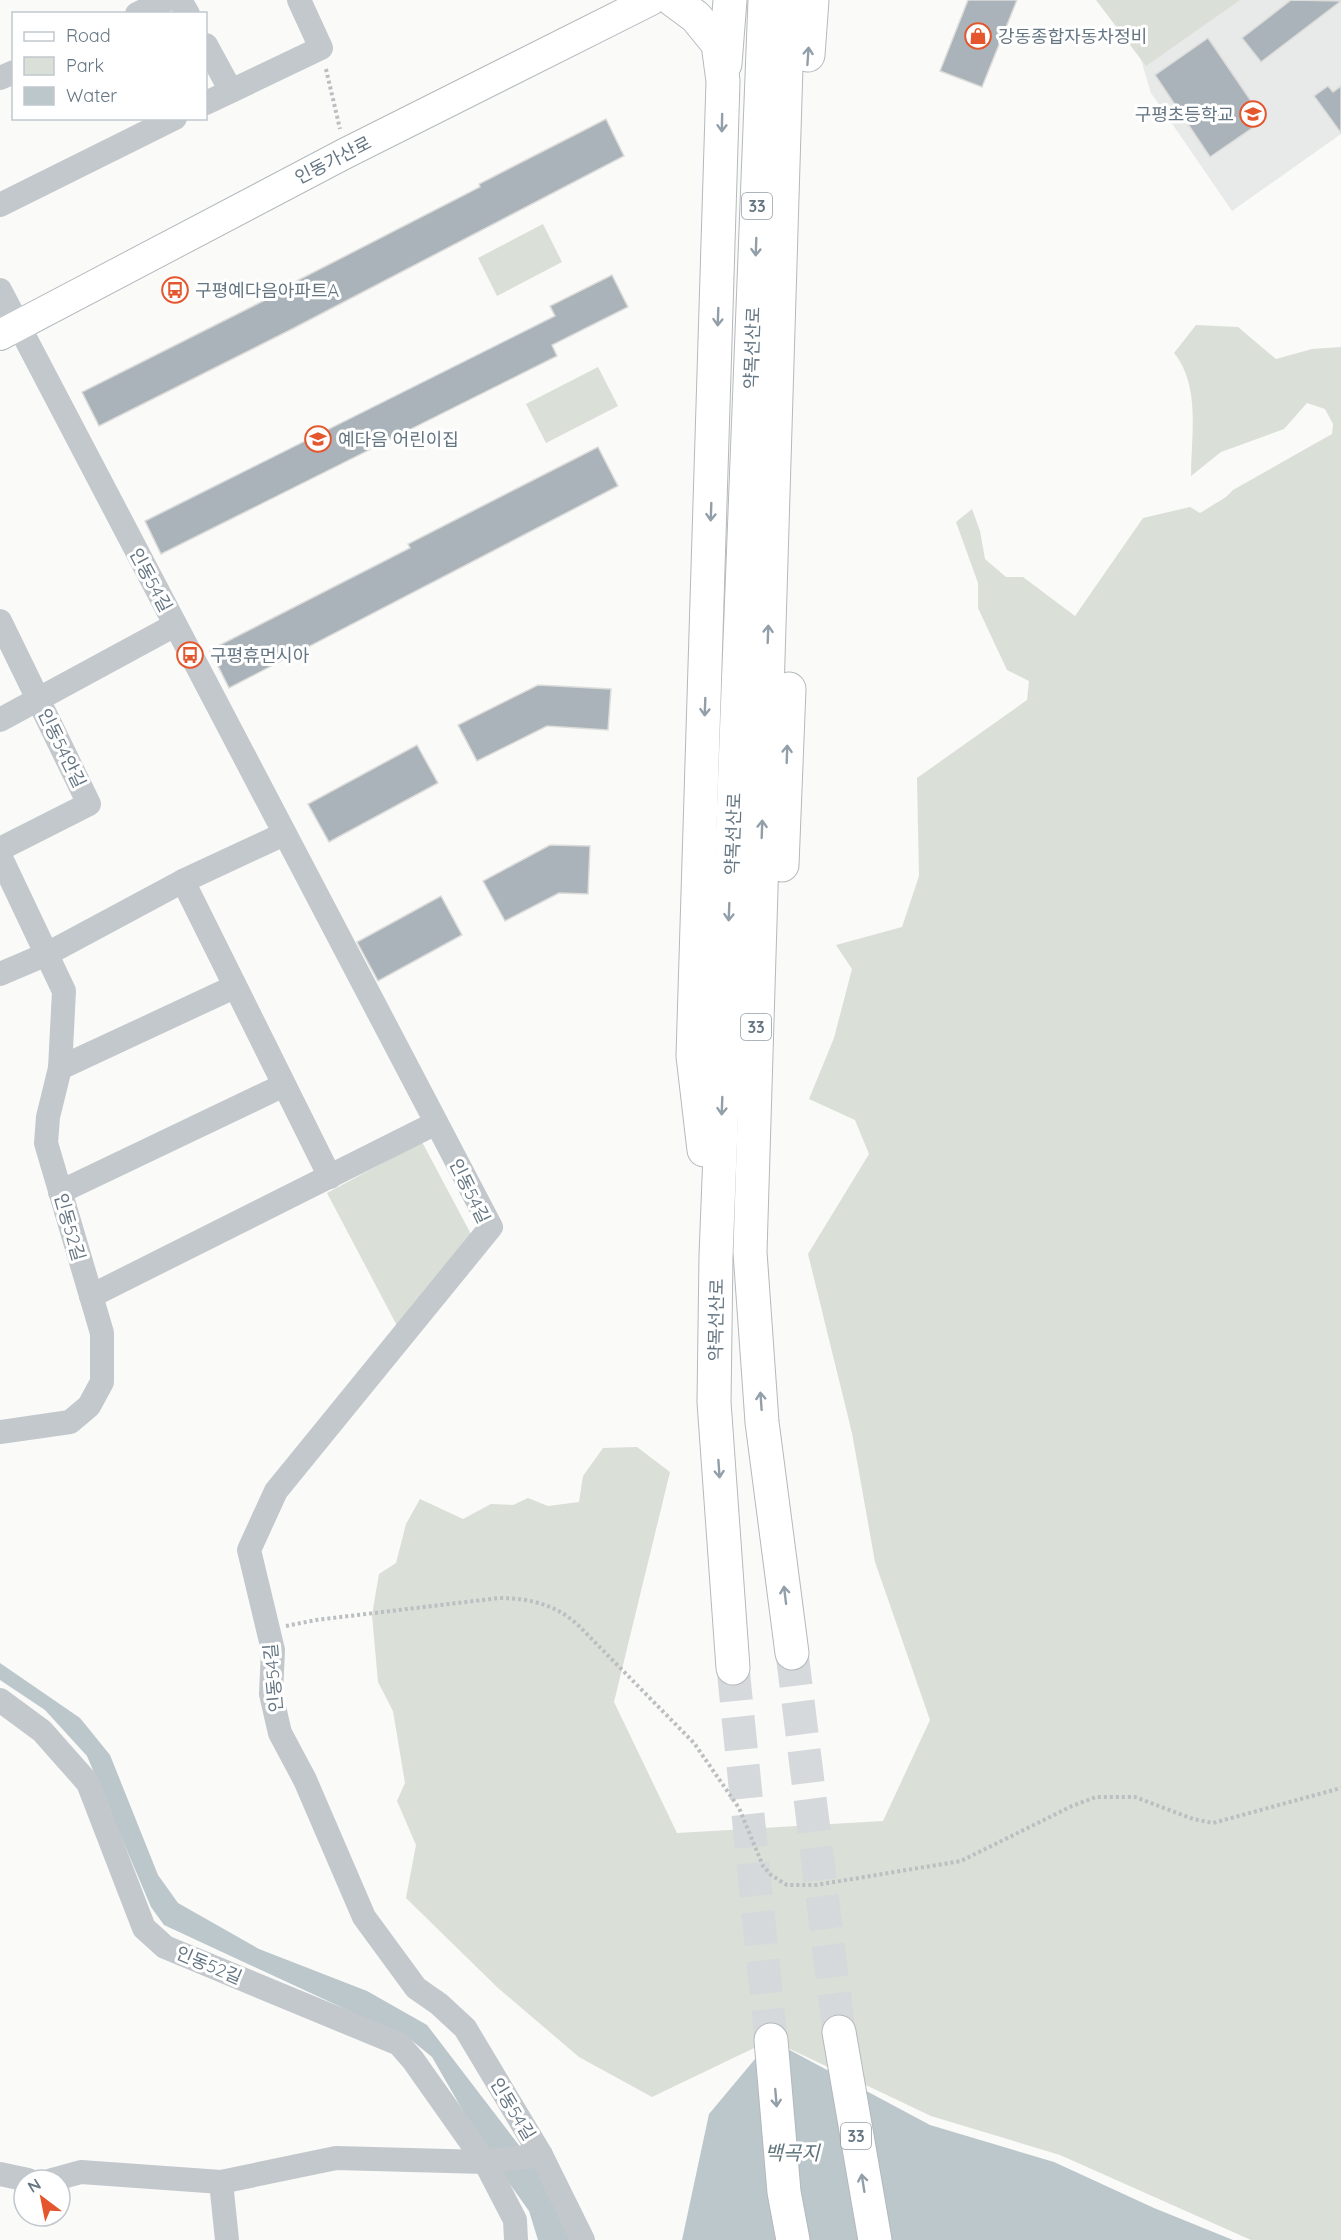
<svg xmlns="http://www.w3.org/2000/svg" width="1341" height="2240" font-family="Quicksand,'Noto Sans KR',sans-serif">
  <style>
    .built { fill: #e8e9e9 }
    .green { fill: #dadfd7 }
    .water { fill: #bbc7cb }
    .building { fill: #aab3b9; stroke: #dcdcda; stroke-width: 1.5 }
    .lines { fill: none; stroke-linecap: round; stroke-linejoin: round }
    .highway-tunnel { stroke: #d5d9db; stroke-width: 33; stroke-dasharray: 33 16; stroke-linecap: butt }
    .major-casing { stroke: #b5babe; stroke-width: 32 }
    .highway-casing { stroke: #b4b9bd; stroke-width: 35 }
    .path { stroke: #bbbfc2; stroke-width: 4; stroke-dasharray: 3 3; stroke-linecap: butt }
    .minor { stroke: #c3c8cc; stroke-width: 24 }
    .major { stroke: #fff; stroke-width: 30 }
    .highway { stroke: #fff; stroke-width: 33 }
    .oneway { stroke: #939fa8 }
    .labels { text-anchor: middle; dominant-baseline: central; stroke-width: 6; stroke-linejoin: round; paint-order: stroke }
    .shield { fill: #fff; stroke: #939fa8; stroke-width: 1.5 }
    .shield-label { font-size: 16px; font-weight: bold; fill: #657683 }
    .poi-label { font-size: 18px; fill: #657683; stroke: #fff; text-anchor: start }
    .street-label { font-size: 18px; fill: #657683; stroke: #fff }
    .water-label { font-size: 20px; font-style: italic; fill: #60757c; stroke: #fff }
  </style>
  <rect width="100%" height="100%" fill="#fafaf8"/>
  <path class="built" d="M1123,0h218v134l-109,77 -81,-118z"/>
  <g class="green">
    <path d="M1096,0h144l-94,66z"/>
    <path d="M543,224l19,38 -65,34 -19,-38z"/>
    <path d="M1196,325l42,2 38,32 36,-10 29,-2v1893h-90l-191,-85 -129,-39 -160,-76 -119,57 -73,-40 -81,-69 -92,-90 10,-53 -19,-44 8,-18 -12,-72 -15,-29 -6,-67 7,-41 17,-11 10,-39 14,-25 43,20 28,-15 22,1 15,-7 20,8 31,-4 4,-26 20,-28 34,-1 33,25 -56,230 63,131 206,-12 47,-101 -55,-158 -23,-129 -44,-179 61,-100 -14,-34 -46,-21 25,-61 18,-69 -16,-24 66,-18 17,-51 -2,-98 110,-78 2,-19 -22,-11 -29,-62v-25l-22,-61 16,-13 8,22 5,28 21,18h17l52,39 68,-98 47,-11 10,6 26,-16 7,-7 99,-56 1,-10 -8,-15 -18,-6 -23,26 -63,23 -30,24c0,-40 10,-90 -17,-123z"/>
    <path d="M598,367l20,39 -72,37 -20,-39z"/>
    <path d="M422,1142l50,94 -69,101 -76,-144z"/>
  </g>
  <g class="water">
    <path d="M0,1663l80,55 30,37 48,120 20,28 81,46 108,42 60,34 130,170 17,45h-36l-9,-29 -44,-62 -53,-92 -22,-18 -246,-114 -13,-18 -64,-151 -42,-46 -45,-30z"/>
    <path d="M771,2040l159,85 124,37 100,46 79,32h-551l27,-126z"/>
  </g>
  <g class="building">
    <path d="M968,0h49l-35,87 -42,-16z"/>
    <path d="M1291,0l50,1 -80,61 -19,-24z"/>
    <path d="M1208,38l56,82 -54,37 -55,-82z"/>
    <path d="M1328,86l5,6 8,-6v47l-27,-37z"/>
    <path d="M606,119l18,37 -334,174 -191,96 -17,-34 199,-100 -2,-2 201,-103 -1,-3z"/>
    <path d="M612,275l16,32 -76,38 5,11 -396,198 -16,-33 410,-205 -5,-10z"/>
    <path d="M598,447l20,39 -389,202 -19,-38 200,-102 -2,-4z"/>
    <path d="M538,685l73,4 -3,41 -61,-4 -70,35 -19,-36z"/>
    <path d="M417,745l21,38 -109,59 -21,-38z"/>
    <path d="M550,845l40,1 -2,48 -29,-1 -54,28 -22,-40z"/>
    <path d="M441,896l21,39 -84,46 -21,-39z"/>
  </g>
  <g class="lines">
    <g class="highway-tunnel">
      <path d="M792,1653l47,379"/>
      <path d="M733,1668l38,372"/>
    </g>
    <g class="major-casing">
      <path id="major" d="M0,335l346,-182 305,-153"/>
    </g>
    <g class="highway-casing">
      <g id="highway">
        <path d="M673,0l23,17 22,27 5,37 -30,975 11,94"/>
        <path d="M788,0l-38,1252 12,170 30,231"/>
        <path d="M808,55l4,-55"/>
        <path d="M725,64l5,-64"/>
        <path d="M782,865l7,-176"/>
        <path d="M733,1668l-19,-266 2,-146 49,-1256"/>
        <path d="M839,2032l36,208"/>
        <path d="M771,2040l13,152 9,48"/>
      </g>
    </g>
    <g class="path">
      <path d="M326,69l14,60"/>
      <path d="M286,1626l30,-6 183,-22c31,0 58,7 80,28l115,117 45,65 24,58 8,9 16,10h29l145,-24 111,-55 24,-9h39l58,22 20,4 128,-35"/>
    </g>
    <g class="minor">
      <path d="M180,0l8,14"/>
      <path d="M137,14l29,-14"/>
      <path d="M206,45l25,46"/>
      <path d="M0,78l14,-6"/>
      <path d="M206,103l115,-55 -22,-48"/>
      <path d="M0,205l175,-87"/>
      <path d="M0,290l491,937 -215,264 -27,59 24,100 -2,44 9,39 25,47 59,137 52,71 23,16 26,24 76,127 42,85"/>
      <path d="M0,621l89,183 -89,45"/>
      <path d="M0,720l175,-95"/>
      <path d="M0,856l64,135 -4,77 -12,49 -2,26 56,190v49l-13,24 -19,16 -70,10"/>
      <path d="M183,881l147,296"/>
      <path d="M0,974l47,-20 136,-73 101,-47"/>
      <path d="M60,1068l174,-81"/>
      <path d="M60,1192l222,-106"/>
      <path d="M91,1296l345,-173"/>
      <path d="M0,1700l42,31 46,52 56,145 21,19 234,97 14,16 72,102 30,58 1,20"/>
      <path d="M0,2174l28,6"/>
      <path d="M52,2180l29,-8 140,10 115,-24 149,4 56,-7"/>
      <path d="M221,2182l6,58"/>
    </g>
    <use href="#major" class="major"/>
    <use href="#highway" class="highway"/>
  </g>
  <defs><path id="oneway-shaft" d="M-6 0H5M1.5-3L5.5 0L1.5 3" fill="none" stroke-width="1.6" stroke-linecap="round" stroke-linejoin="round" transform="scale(1.5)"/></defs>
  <g class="oneway">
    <use href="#oneway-shaft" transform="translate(808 56) rotate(-86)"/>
    <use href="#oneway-shaft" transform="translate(722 123) rotate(91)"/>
    <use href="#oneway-shaft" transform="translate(756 247) rotate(92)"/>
    <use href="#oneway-shaft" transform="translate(718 317) rotate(92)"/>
    <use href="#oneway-shaft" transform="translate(711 512) rotate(92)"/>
    <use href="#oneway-shaft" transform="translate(768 634) rotate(-88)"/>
    <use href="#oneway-shaft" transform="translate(705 707) rotate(92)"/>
    <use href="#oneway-shaft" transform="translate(787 754) rotate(-88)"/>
    <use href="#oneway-shaft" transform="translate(762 829) rotate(-88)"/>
    <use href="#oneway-shaft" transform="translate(729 912) rotate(92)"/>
    <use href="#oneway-shaft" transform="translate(722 1106) rotate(92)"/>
    <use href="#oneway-shaft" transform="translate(761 1401) rotate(-94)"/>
    <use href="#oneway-shaft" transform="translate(719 1469) rotate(86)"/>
    <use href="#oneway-shaft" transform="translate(785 1595) rotate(-97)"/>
    <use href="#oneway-shaft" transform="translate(776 2098) rotate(85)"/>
    <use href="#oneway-shaft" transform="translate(863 2183) rotate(-99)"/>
  </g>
  <defs>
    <g id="shop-ring" transform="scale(1.35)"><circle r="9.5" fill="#fff" stroke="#e4572e" stroke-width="1.5"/><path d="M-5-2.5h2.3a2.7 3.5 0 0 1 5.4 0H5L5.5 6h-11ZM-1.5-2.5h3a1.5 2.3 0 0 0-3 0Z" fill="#e4572e"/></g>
    <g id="school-ring" transform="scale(1.35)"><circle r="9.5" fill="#fff" stroke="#e4572e" stroke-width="1.5"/><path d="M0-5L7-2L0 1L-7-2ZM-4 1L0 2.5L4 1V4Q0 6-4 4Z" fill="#e4572e"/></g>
    <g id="bus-ring" transform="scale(1.35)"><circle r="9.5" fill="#fff" stroke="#e4572e" stroke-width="1.5"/><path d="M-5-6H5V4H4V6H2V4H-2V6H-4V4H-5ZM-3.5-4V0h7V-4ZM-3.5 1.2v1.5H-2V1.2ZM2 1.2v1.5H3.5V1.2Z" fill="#e4572e"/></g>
  </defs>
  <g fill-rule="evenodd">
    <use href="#shop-ring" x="978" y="36"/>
    <use href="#school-ring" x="1253" y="114"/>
    <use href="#bus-ring" x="175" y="290"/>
    <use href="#school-ring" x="318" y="439"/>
    <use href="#bus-ring" x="190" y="655"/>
  </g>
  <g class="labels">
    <g class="shield">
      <rect x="742" y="193" width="30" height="26" rx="4.5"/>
      <rect x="741" y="1014" width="30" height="26" rx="4.5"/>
      <rect x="841" y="2123" width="30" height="26" rx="4.5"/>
    </g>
    <g class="shield-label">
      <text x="757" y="206">33</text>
      <text x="756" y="1027">33</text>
      <text x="856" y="2136">33</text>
    </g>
    <g class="poi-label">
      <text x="998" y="36">강동종합자동차정비</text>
      <text x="1234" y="114" text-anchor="end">구평초등학교</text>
      <text x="195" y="290">구평예다음아파트A</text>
      <text x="338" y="439">예다음 어린이집</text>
      <text x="210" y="655">구평휴먼시아</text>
    </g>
    <g class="street-label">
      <text transform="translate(333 160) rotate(-27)">인동가산로</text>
      <text transform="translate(752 348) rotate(-88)">약목선산로</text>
      <text transform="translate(151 580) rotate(62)">인동54길</text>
      <text transform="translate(62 748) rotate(64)">인동54안길</text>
      <text transform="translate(733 834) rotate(-88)">약목선산로</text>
      <text transform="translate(470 1191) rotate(64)">인동54길</text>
      <text transform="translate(70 1227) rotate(74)">인동52길</text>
      <text transform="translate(716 1320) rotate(-89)">약목선산로</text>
      <text transform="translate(273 1678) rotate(-95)">인동54길</text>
      <text transform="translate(209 1965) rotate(23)">인동52길</text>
      <text transform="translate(513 2109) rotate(59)">인동54길</text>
    </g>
    <g class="water-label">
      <text x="792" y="2152">백곡지</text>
    </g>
  </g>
  <rect x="12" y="12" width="195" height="108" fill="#ffffff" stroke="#c1c8cd" stroke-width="1.5"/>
  <rect x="24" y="32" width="30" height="9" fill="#ffffff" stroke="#c1c8cd" stroke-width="1.5"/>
  <text x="66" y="42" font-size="18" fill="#657683">Road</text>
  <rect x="24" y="57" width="30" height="18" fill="#dadfd7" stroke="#c1c8cd" stroke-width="1.5"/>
  <text x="66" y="72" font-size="18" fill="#657683">Park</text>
  <rect x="24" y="87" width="30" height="18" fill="#bbc7cb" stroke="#c1c8cd" stroke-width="1.5"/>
  <text x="66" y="102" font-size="18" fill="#657683">Water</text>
  <g transform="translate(42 2198) rotate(328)"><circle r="28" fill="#ffffff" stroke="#c1c8cd" stroke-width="1.5"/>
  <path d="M0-4.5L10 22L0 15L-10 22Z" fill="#e4572e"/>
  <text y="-9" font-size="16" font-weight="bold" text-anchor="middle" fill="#657683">N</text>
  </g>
</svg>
